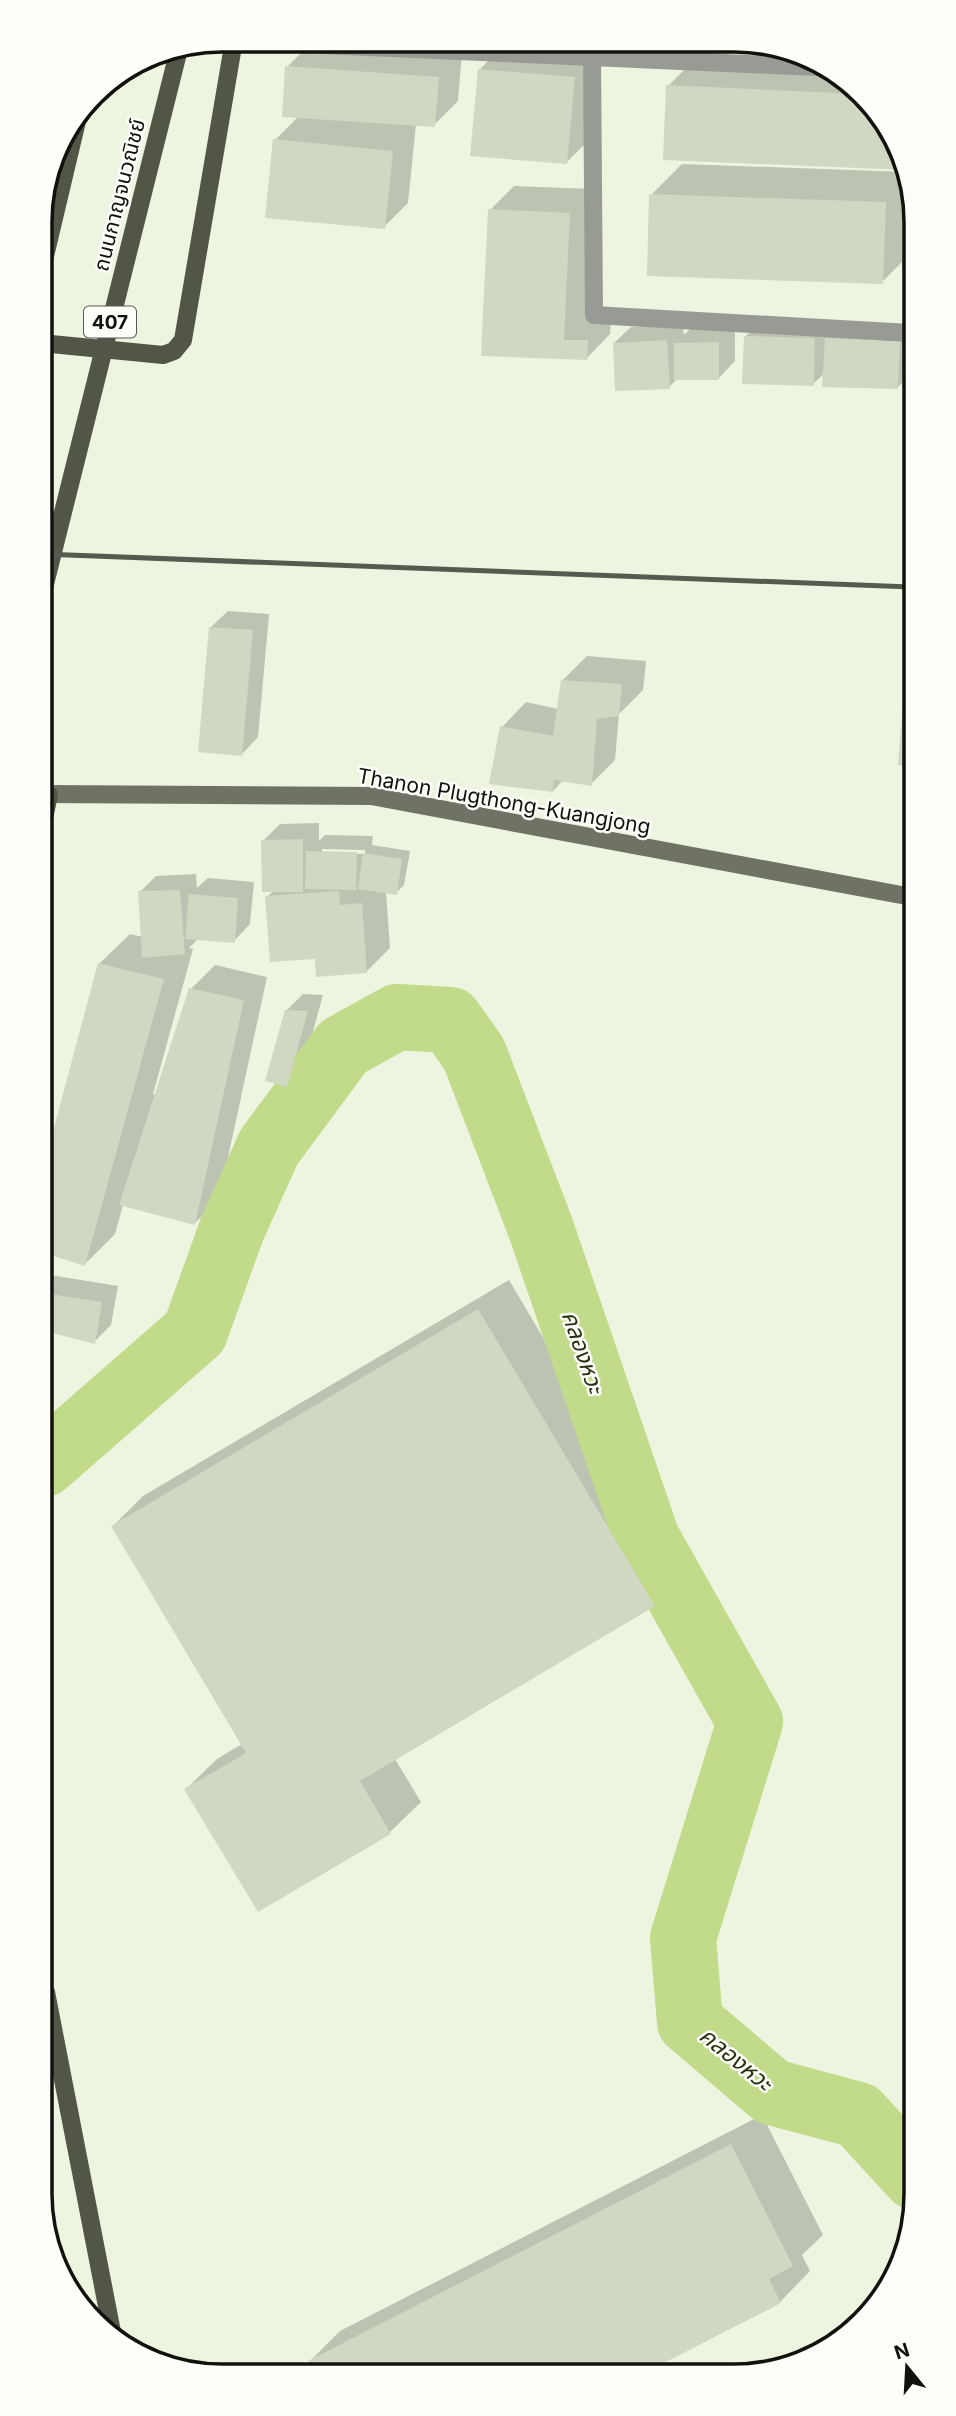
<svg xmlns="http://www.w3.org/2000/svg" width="956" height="2416" font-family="Inter,'Noto Sans Thai',sans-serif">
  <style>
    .shadow { fill: #0003; fill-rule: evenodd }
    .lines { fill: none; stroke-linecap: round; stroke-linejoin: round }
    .river { stroke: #c2db8a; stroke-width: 66 }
    .building { fill: #d0d7c3 }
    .street { stroke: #989b93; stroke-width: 18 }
    .secondary { stroke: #6e7366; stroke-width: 18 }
    .primary { stroke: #515647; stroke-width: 18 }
    .rail { stroke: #575b4f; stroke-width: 5 }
    .labels { text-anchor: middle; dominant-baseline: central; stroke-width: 5; stroke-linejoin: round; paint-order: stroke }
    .shield { fill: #fdfefa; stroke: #575953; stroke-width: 2 }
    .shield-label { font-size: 19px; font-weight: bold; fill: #10120b }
    .street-label { font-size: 21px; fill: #10120b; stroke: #fdfefa }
    .water-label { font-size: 23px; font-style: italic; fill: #293210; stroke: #fdfefa }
    .rim { fill: none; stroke: #10120b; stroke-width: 3.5 }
  </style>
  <rect width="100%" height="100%" fill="#edf4df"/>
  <g class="shadow">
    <path d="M311,43l151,10 -4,48 -24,24 -18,-1 -8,79 -24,24 -109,-87 24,-24 -12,-49z"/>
    <path d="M503,46l95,7 -7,85 -24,24 -88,-92z"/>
    <path d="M698,56l104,4 52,26 51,82 -237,-82z"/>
    <path d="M682,164l225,8 3,97 -7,-8 -21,21 -231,-87z"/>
    <path d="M514,186l79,3 -5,127 23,1 -1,17 -24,25 -103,-4 7,-145z"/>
    <path d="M762,320l148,5v50l-13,13 -72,-15 -12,11 -67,-48z"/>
    <path d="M683,324l1,11 8,-8 43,-1v35l-16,17h-41l-9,9 -55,-44 17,-16z"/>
    <path d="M228,611l41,3 -11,123 -16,17 -31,-127z"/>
    <path d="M587,656l59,5 -3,29 -24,24 -4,46 -24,24 -28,-4 -10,11 -51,-64 24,-25 32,7 4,-28z"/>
    <path d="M911,674v91l-11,-1 6,-85z"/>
    <path d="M319,823v18l6,-6 48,1 -1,9 38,6 -6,34 -8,8 -10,-1 4,56 -24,24 -50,-15 -49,-60 7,-7 -11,-49 17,-17zM322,849l43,1v4l-43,-1z"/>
    <path d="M196,874l1,14 11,-10 46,4 -4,42 -16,17 -35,-3 -10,10 4,1 -40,145 3,1 35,-106 24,-24 52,12 -48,222 -24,24 -72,-18 -8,29 -30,30 -41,-13 -1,-75 56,-212 31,-30 13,3 -3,-45 16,-16z"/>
    <path d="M303,994l20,1 -20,73 -17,17v-74z"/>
    <path d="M44,1274l74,12 -7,39 -17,17 -50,-13z"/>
    <path d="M509,1280l175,295 -30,30 -259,154 26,43 -31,30 -132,78 -72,-121 31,-30 25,-15 -129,-218 30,-30z"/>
    <path d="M762,2115l61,120 -21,20 8,16 -30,31 -134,68 -330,2 -6,-11 30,-30z"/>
  </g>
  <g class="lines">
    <path class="river" d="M44,1464l151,-132 37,-103 37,-82 74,-100 54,-30 53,3 24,34 67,175 106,310 103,183 -67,216 7,84 82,70 86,23 57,62"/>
  </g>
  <g class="building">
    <path d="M285,66l154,11 -4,50 -153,-10z"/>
    <path d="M478,69l97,8 -8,87 -97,-8z"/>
    <path d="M666,85l193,9 47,76 -243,-10z"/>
    <path d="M273,139l120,12 -8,78 -120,-11z"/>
    <path d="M649,194l237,8 -3,82 -236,-8z"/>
    <path d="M903,200h7v71l-8,-1z"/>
    <path d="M488,209l82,4 -6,127h24l-1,20 -106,-4z"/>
    <path d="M744,336l71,2 -1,48 -72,-2z"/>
    <path d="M825,338l75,3 -2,48 -76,-2z"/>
    <path d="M667,340l3,49 -55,2 -2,-48z"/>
    <path d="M719,342v38h-45v-37z"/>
    <path d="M209,627l44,3 -11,126 -44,-4z"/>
    <path d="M905,678l6,1v87l-13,-1z"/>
    <path d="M561,680l61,4 -3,32 -22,3 -5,67 -38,-6 -1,12 -64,-8 11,-58 53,10z"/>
    <path d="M303,839v53h-41l-1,-52z"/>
    <path d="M306,851l51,1 -1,38 -51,-1z"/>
    <path d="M363,853l39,6 -5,36 -39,-6z"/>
    <path d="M180,890l5,64 -43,4 -4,-67z"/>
    <path d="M339,891l1,14 22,-2 5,70 -51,4 -1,-18 -45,3 -5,-66z"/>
    <path d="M189,894l49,4 -3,45 -50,-4z"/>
    <path d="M98,963l66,16 -79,287 -41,-13 -1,-84z"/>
    <path d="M189,988l55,12 -49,225 -76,-20z"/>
    <path d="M285,1010l23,1 -21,76 -22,-6z"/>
    <path d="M44,1293l58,9 -7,42 -51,-13z"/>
    <path d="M478,1309l177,297 -295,175 31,53 -133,78 -74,-123 62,-36 -135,-227z"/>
    <path d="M731,2144l62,122 -24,13 12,24 -131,67 -336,2 -6,-11z"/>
  </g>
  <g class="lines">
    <g class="street">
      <path d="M234,41l583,26"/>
      <path d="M592,56l2,259 316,18"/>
    </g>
    <path class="secondary" d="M42,794l329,2 541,101"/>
    <g class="primary">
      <path d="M41,273l37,-156"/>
      <path d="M41,343l122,12 11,-4 9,-11 51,-300"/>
      <path d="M42,596l137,-547"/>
      <path d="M42,828l7,-33"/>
      <path d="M46,1992l66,340"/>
      <path d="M46,2225l6,25"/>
    </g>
    <path class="rail" d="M42,554l869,33"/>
  </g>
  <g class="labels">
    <rect class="shield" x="84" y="306.5" width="52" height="31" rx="5"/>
    <g class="shield-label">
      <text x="110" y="322">407</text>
    </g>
    <g class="street-label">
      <text transform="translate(119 195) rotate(-76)">ถนนกาญจนวณิชย์</text>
      <text transform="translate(504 801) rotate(10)">Thanon Plugthong-Kuangjong</text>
    </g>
    <g class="water-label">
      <text transform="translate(583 1352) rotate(71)">คลองหวะ</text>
      <text transform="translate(736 2059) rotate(39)">คลองหวะ</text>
    </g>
  </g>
  <path d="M0 0H956V2416H0ZM222 52H734A170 170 0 0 1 904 222V2194A170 170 0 0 1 734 2364H222A170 170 0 0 1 52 2194V222A170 170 0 0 1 222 52Z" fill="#fdfefa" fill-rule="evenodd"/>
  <path class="rim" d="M222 52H734A170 170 0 0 1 904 222V2194A170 170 0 0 1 734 2364H222A170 170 0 0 1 52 2194V222A170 170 0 0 1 222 52Z"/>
  <g transform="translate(907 2367) rotate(342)" stroke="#fdfefa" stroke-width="5" paint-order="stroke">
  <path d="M0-5L12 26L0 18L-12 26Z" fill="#10120b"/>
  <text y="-10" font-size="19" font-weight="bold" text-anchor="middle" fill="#10120b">N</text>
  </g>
</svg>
